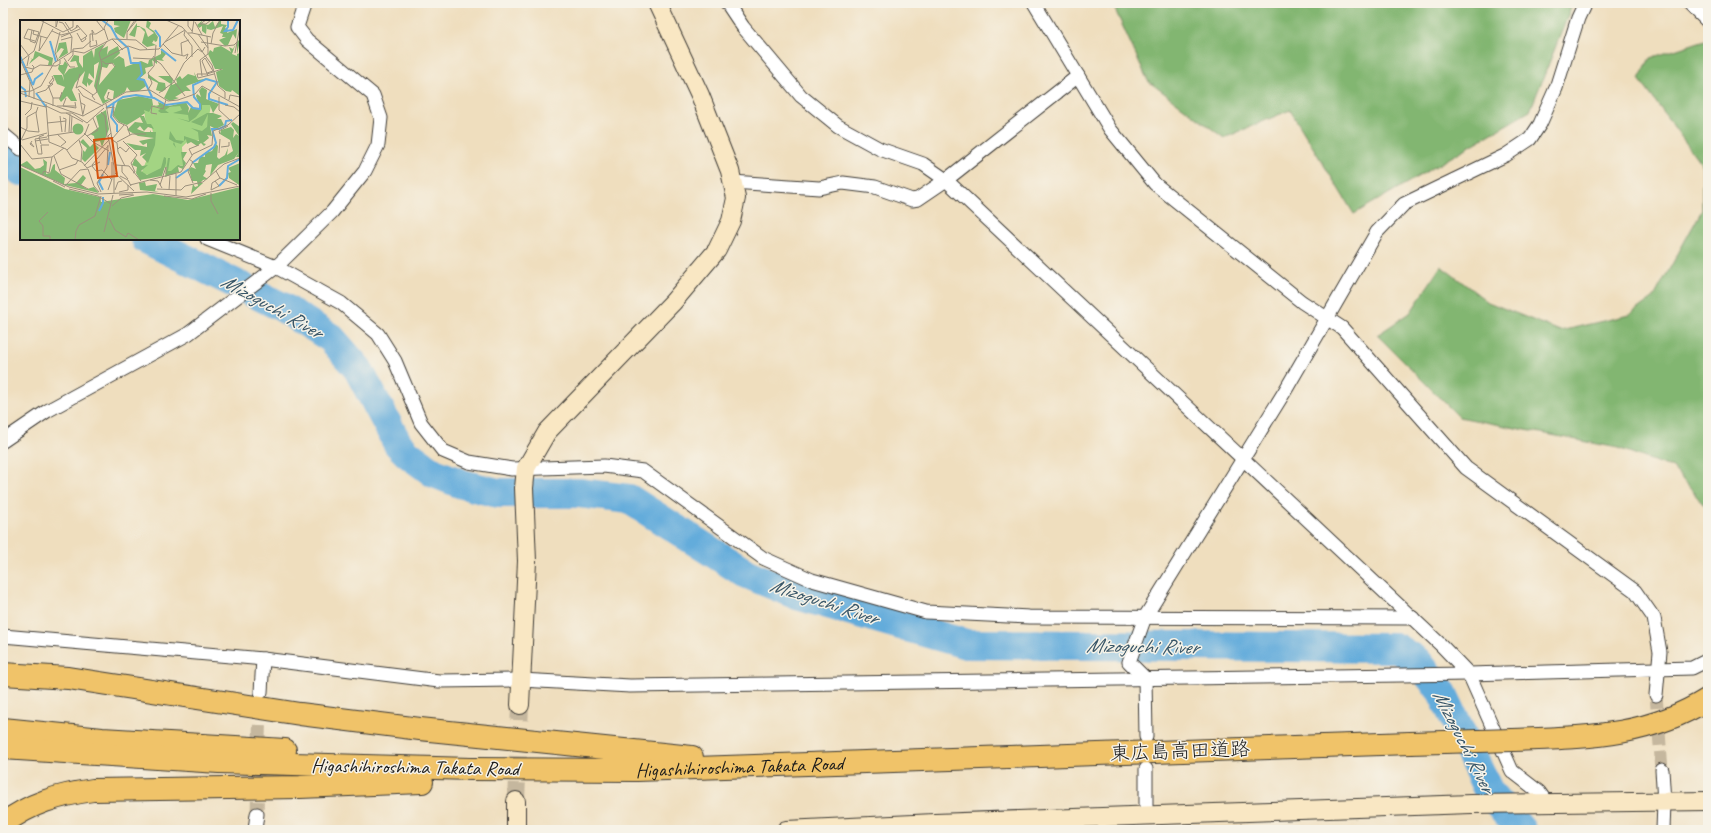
<svg xmlns="http://www.w3.org/2000/svg" width="1711" height="833" font-family="Caveat,'Klee One',sans-serif">
  <style>
    .forest { fill: #82b671; stroke: #4f6946 }
    .lines { fill: none; stroke-linecap: round; stroke-linejoin: round }
    .river { stroke: #63acdb; stroke-width: 30 }
    .street-tunnel { stroke: #c5b79e; stroke-width: 13; stroke-dasharray: 13 6; stroke-linecap: butt }
    .secondary-tunnel { stroke: #c5b79e; stroke-width: 18; stroke-dasharray: 18 9; stroke-linecap: butt }
    .street-casing { stroke: #3c3934; stroke-width: 15 }
    .secondary-casing { stroke: #3c3934; stroke-width: 20 }
    .highway-casing { stroke: #3c3934; stroke-width: 24 }
    .street { stroke: #fff; stroke-width: 13 }
    .secondary { stroke: #f9e7c3; stroke-width: 18 }
    .highway { stroke: #f0c369; stroke-width: 22 }
    .highway-bridge-casing { stroke: #3c3934; stroke-width: 24; stroke-linecap: butt }
    .highway-bridge { stroke: #f0c369; stroke-width: 22 }
    .labels { text-anchor: middle; dominant-baseline: central; stroke-width: 3; stroke-linejoin: round; paint-order: stroke }
    .street-label { font-size: 20px; fill: #1c1c1c; stroke: #f7f3e8 }
    .water-label { font-size: 21px; font-style: italic; fill: #385668; stroke: #f7f3e8 }
    .inset-river { fill: none; stroke: #63acdb; stroke-width: 2 }
    .inset-road { fill: none; stroke: #9b907d; stroke-width: 1 }
    .view { fill: #d4530e; fill-opacity: 0.15; stroke: #d4530e; stroke-width: 2 }
    .inset-edge { fill: none; stroke: #1c1c1c; stroke-width: 2 }
  </style>
  <rect width="100%" height="100%" fill="#f7f3e8"/>
  <filter id="ink" filterUnits="userSpaceOnUse"><feTurbulence type="fractalNoise" baseFrequency=".025" numOctaves="2"/><feDisplacementMap in="SourceGraphic" scale="8" xChannelSelector="R" yChannelSelector="G"/><feConvolveMatrix kernelMatrix="1 2 1 2 8 2 1 2 1" color-interpolation-filters="sRGB"/></filter>
  <filter id="wash" filterUnits="userSpaceOnUse"><feTurbulence type="fractalNoise" baseFrequency=".012" numOctaves="4" result="noise"/><feDisplacementMap in="SourceGraphic" scale="16" xChannelSelector="R" yChannelSelector="G"/><feGaussianBlur stdDeviation="0.9" result="paint"/><feColorMatrix in="noise" values="0 0 0 0 0 0 0 0 0 0 0 0 0 0 0 0 0 1.4 0 .05"/><feComposite in="paint" operator="in"/></filter>
  <g filter="url(#wash)">
    <rect width="100%" height="100%" fill="#efdebe"/>
    <g class="forest">
      <path d="M1112,3h461l-43,108 -176,103 -64,-104 -66,28 -76,-57z"/>
      <path d="M1705,40l3,1v469l-35,-42 -55,-20 -159,-31 -82,-82 33,-22 31,-47 47,36 72,29 69,-16 25,-18 48,-87v-45l-63,-86 11,-21z"/>
    </g>
    <g class="lines">
      <g class="river">
        <path d="M3,155l18,16"/>
        <path d="M146,239l136,68 49,31 27,31 40,75 10,10 26,19 28,11 36,9h81l50,6 116,74 52,22 169,49 430,4 22,14 24,30 47,100 32,38"/>
      </g>
    </g>
  </g>
  <g filter="url(#ink)">
    <g class="lines">
      <g class="street-tunnel">
        <path d="M1656,695l6,75"/>
        <path d="M257,814l3,-112"/>
      </g>
      <path class="secondary-tunnel" d="M516,801l4,-96"/>
      <g class="street-casing">
        <g id="street">
          <path d="M727,3l16,24 58,69 37,30 42,23 43,15 23,16 495,465 28,29 43,97 27,21 8,11"/>
          <path d="M1034,3l76,126 45,55 147,118 40,26 124,140 169,123 19,27 6,34 -4,43"/>
          <path d="M1689,3l19,19"/>
          <path d="M3,134l18,15"/>
          <path d="M732,182l87,6 24,-5 32,4 37,13 6,-1 28,-19 132,-104"/>
          <path d="M207,239l69,28 65,36 37,31 17,27 26,62 22,28 26,11 43,7 92,-3 39,5 120,87 49,22 114,32 103,5 384,1"/>
          <path d="M3,441l44,-30 141,-77 88,-67 56,-55 33,-41 13,-26 3,-27 -8,-23 -66,-55 -10,-13 8,-24"/>
          <path d="M3,636l260,23 176,22 82,-1 109,6 839,-12 223,-6 16,-8"/>
          <path d="M261,692l2,-33"/>
          <path d="M1146,737l-1,-59 -16,-16 16,-45 140,-226 92,-159 27,-28 102,-49 24,-16 10,-15 16,-36 22,-70 7,-15"/>
          <path d="M1146,769v47"/>
          <path d="M1662,770l2,32 -1,28"/>
          <path d="M255,830l2,-16"/>
        </g>
      </g>
      <g class="secondary-casing">
        <g id="secondary">
          <path d="M520,705l7,-144 -3,-73 2,-20 21,-36 126,-130 44,-52 14,-29 5,-23 -6,-27 -30,-76 -43,-92"/>
          <path d="M516,830v-29"/>
          <path d="M786,830l149,-7 536,-19 237,-3"/>
        </g>
      </g>
      <g class="highway-casing">
        <g id="highway">
          <path d="M3,674l65,4 232,36 120,15 272,28"/>
          <path d="M3,729l99,10 183,11"/>
          <path d="M1513,740c70,-3 133,-2 195,-41"/>
          <path id="s1" d="M3,748l216,14 252,7 166,1 773,-27"/>
          <path d="M3,824c27,-21 56,-29 90,-34l207,-3 122,-5"/>
        </g>
      </g>
      <use href="#street" class="street"/>
      <use href="#secondary" class="secondary"/>
      <use href="#highway" class="highway"/>
      <g class="highway-bridge-casing">
        <path id="highway-bridge" d="M1410,743l103,-3"/>
      </g>
      <use href="#highway-bridge" class="highway-bridge"/>
    </g>
  </g>
  <g class="labels">
    <g class="street-label">
      <text transform="translate(1180 751) rotate(-2)">東広島高田道路</text>
      <text stroke="none"><textPath href="#s1" startOffset="737">Higashihiroshima Takata Road</textPath></text>
      <text transform="translate(415 767) rotate(1)">Higashihiroshima Takata Road</text>
    </g>
    <g class="water-label">
      <text transform="translate(272 306) rotate(29)">Mizoguchi River</text>
      <text transform="translate(824 601) rotate(18)">Mizoguchi River</text>
      <text transform="translate(1142 646) rotate(1)">Mizoguchi River</text>
      <text transform="translate(1464 741) rotate(63)">Mizoguchi River</text>
    </g>
  </g>
  <g transform="translate(20 20)">
    <rect width="220" height="220" fill="#efdebe"/>
    <path d="M187,83l4,2 -4,23 -7,12 -12,1 -6,6 1,19 -3,-1 -9,7 -3,-1 -1,-4 -17,8 -9,-1 14,-35 -4,-14 -5,-1 -2,-14 10,-5 12,3 14,-3 13,13 9,-10v-3z" fill="#a3d483"/>
    <path d="M94,0h17l-7,18 -9,-6 -1,-4 6,-2 -6,-1zM127,0l4,3 -2,5 5,3 4,6 -1,4 -2,1 -1,-2 -2,3 4,2 -9,2 -5,-4 3,-11 -5,-5h-3l-2,10 -6,-2 8,-12v3h2l6,3 3,8 6,-4 -8,-6zM195,0h6v4l6,1 -2,3 3,2 -1,3 10,-4 -1,10 -3,-5 -5,11 -3,1 -6,-6 7,-3h-4l1,-3 -3,-1 3,-7 -12,4 -4,-1v-4l-1,9 -4,-3v-5l-3,2 -2,-3 6,-5 -2,3 7,2 5,-4 2,6 4,-6zM217,20l3,1 -3,13 3,-1v43l-8,-6 -1,2 -5,-1 -7,-5 -3,-14 7,-3h-8l-7,-15 2,-4 3,2 1,-4 7,-2 10,6 -2,-5 4,2 3,-6 -4,11 5,2zM46,22l2,11 -10,6 6,-10 -3,-1 -5,6 3,-11zM84,24l-2,5 6,-3 -1,9 2,-4 9,-5 2,7 -7,7 6,-4 5,3 1,8 16,-6 7,3 1,-4 12,-6v-4l5,4 -4,5 2,2 -7,-1v4l-5,-4 1,6 -8,2 1,5 -6,5 4,1 2,7 -7,5h-9l-3,-4 -2,5 -12,7 1,-8 -6,-2 -4,8 1,3 6,-1 -8,5 -9,-18 5,-24 -5,3v14l-5,-6 -1,5 5,3 -4,5 -2,-4v5l-5,-4 3,-12 -10,12 -3,7 5,11h-6l-4,-5 -6,6 -2,-3 6,-12 -8,-3 -4,-9h9l2,6 -1,-6 -5,-6 1,-4h4l2,-4 3,4 -4,10 5,-6 9,-2 -2,-6 -6,1 4,-7 5,1v6l4,6v-12l9,-6 2,8 1,-9zM93,43l2,3 -16,19 3,-18 5,1 2,-4zM15,31l18,7 -1,7h-4l1,-4 -10,-5 -10,8 3,-5 -2,-1 3,1zM174,52l4,8 12,-2 -24,8 5,5h-6l-10,6 4,1 -9,3 -6,-3 7,-14 -13,-8h12l3,3 -1,6 5,-2 -1,-4 4,-3 2,3 6,-5 7,2zM128,54l11,8 6,1 1,6 -4,3 -6,-2 2,-7 -10,-5zM182,67l5,3 -1,9 13,5 -6,9 9,3 -5,3h4l3,6 -8,4 -6,-3 2,10 -5,-1 2,3 -6,5 3,1 -2,2 -3,-3 -4,3 -6,-4 -4,2 -1,-5 -5,5 -7,-2 2,6 -3,-4 1,-2 -5,-3 1,-8 6,9 8,1v-5l15,5 -1,-9 -7,-4 11,3 5,-4 1,-13 -6,12 -11,-4 16,-9h6l-3,-8h-8v4l-6,8 -7,5 -12,-4 12,3 -1,-6 -15,-2 9,-3 -2,-4 -10,1 -5,3 4,3h-8l-3,-2 3,-3 -5,-2 3,-1 -1,-3 11,4 17,-4 3,6 -1,5 3,-6 10,2 -5,-13 1,-2 4,3 -2,-6zM119,76l13,3 1,6 -4,7 -5,-2 1,3 -4,3h3l3,8h4l3,5 -6,-2 -4,4 -4,-5 -3,3 8,3h5l1,-2v2h5l-1,13 -7,18 -6,-6 4,-4 -6,3 1,-6h-6l-9,-7 21,4v-4l-4,2 -4,-4 15,-3 -16,-2 -11,-6 8,-8 8,1 -3,-6 -13,8 -8,-3 -6,-7 5,-15zM86,90l3,19 -7,18 -2,-6 -5,1 -1,-6 -4,-2 9,-7 -3,-11zM213,102l7,5v30h-4l3,-5 -5,7 -16,6 -8,11 2,-12 -6,1 -1,5 -2,-2 3,3 -3,5 5,3 -5,1 -3,3h3l-12,11 2,-10 2,3 3,-1 -1,-5h-5l-3,-11 2,-3 5,2 -3,-6h5l2,-7 5,1v-4l7,-2 4,-7 2,2 -1,11 2,2 6,-4 3,-7 -1,7 6,-4 -3,-11 -10,-6 1,-4 10,-3 3,3 -1,8 3,-4 3,2 -8,-12zM52.5 109a5.5 5.5 0 1 1 11 0a5.5 5.5 0 1 1-11 0ZM63,119l7,8 4,-4 5,5 -14,14 -3,-3 1,-9 2,2 2,-4 -7,-6zM161,132h6l-4,7 3,4 -3,6 -5,-2 1,5 -14,5 3,-19h2l-2,13h3l7,-6 5,1zM144,137l2,1v5l-4,13 -22,4 -4,-7 1,-6 -5,-2 3,-7 7,8 6,-1 -7,6 6,4 14,-7zM23,139l4,3 -1,12 4,-1 3,-8 2,-1v6l10,8 -1,6 12,-1 7,-8 3,3 -5,7 6,4 7,-2 5,6 -34,-8 -45,-20 7,-4 8,8 5,-1 4,-3zM220,143v21l-1,1 -10,-7 -1,-5 3,-1 -3,-4zM0,147l45,22 35,8 1,5 52,-8 35,6 52,-13v53h-220zM125,162l1,4 11,-2 -2,7 4,1 -19,-2 -1,-7z" fill="#82b671" fill-rule="evenodd"/>
    <path class="inset-river" d="M82,0l9,7 6,11 11,10 3,15h9l2,11 -4,5 6,1 8,17M208,0v7l-3,4 8,-1 5,-10M135,10l5,7v10M30,21l6,21M141,29l15,12M0,36l13,29M13,65l2,-6 8,-6M0,66l5,4 1,7M16,73l10,14M94,82l-3,15 6,8v7M86,88l17,-11 13,-2 18,3 12,7 21,-3 6,6 7,1v-5l-6,-7 -1,-12 13,-6 11,3 -8,12v5l19,6M172,143l22,-16 2,-4 -4,-14h7l6,-3 1,-5 6,-1M88,145l2,-13M156,158l13,-9M199,166l8,-8 1,-12 12,-7M83,170l-4,-8 4,-8M79,191l4,-8v-6"/>
    <path class="inset-road" d="M20,0l23,12 10,-5v-7M36,0v7l2,-7M76,0l8,10M88,0l-4,8 4,12M146,0l16,7 11,12 19,26 6,21 7,6v6M168,0v6l4,5M186,0l-6,4h6l5,-4M39,2l4,1 9,14 -11,3M45,2l6,9 8,-5M175,2l7,13M56,8l1,-3 10,11 -6,4M12,10l-2,11 5,2 4,-11M14,10l-1,4 14,4M32,11l9,4 8,-2M165,11l-1,4 8,11v11M107,12l10,-12M57,13l5,9 4,-3 -1,-2M168,13h4l2,-13M172,13l19,4M178,14l10,14v6l-8,6 2,16M21,16l-2,15 14,-22M187,16l1,12M41,17l19,-8M92,19l11,11M107,19v-7l8,-12M76,20l1,5 -7,2v-13h6l8,-5M15,21l-11,-3 4,-9 11,3M73,21l-1,-11 2,3M145,22l20,-12M181,22l24,4 9,-1 3,-3M0,24l9,12 -2,10M143,24l9,9 12,3 4,-2 -2,5M191,24l2,-11 7,-13M51,32l1,-15M215,33l5,-27M162,35l-1,-12 8,-3M44,38l6,9h5M113,38l19,1 2,-3M0,39l14,32v8M134,39l7,5 24,32M81,40l27,-14 12,4 19,-1 20,-24M1,41l13,-10 10,-31M38,41l-3,-9 5,-20M48,41l5,-6v-6l10,-1 8,-7M82,41l4,3 6,-1 3,4M5,47l8,2 7,-4 16,1 4,-2v-4M187,53l6,-2 -8,-13 -3,3 6,15M60,54l-4,14 4,-2 13,9M177,54h10l15,-5M177,54l1,4 16,-4M0,55l12,-3 2,-5 -2,-2M28,65l5,13v8M28,68l5,-4 -4,-1 4,-5M58,69l5,7 20,10M128,70l4,-7 -4,-10 6,-7 2,-21M0,72l11,-1 10,-5 13,-23 19,-12 11,2 28,-14 24,1 11,9M0,73l63,23 43,-24 24,-2 18,11 10,-1 17,-6 7,-8 38,21M17,73l9,-3 8,-10 -2,-4M59,73l4,23M139,73l15,-11 10,-19 14,-14 4,3 3,-5M88,74l1,-2 -2,6 5,2M9,77l1,-15M199,77v13l12,11M33,78h7l2,-6M46,78l-3,8 13,2 -1,-6M75,80l-3,-4 5,-4 -1,-5 6,-22 -3,-12 8,-12M209,80l1,-5 10,2M0,81l26,6M61,83l4,2 -2,9M26,84l3,38 17,7 6,9 10,4 5,6 13,-6M86,84l5,29M205,85l9,2 6,5M26,86l15,7h11l15,10 17,-15M37,86h18M18,87l-2,6 3,19M87,88l7,-1 -1,9 5,6 9,4 3,9M81,92l4,4 2,21M46,93l17,9M137,94l-6,-1 1,-7 11,3 3,-9M5,95l6,-6 1,-7M40,96l2,16M43,98l3,1 -1,13M27,103l19,-2M0,107l8,4 11,1M193,111l15,-6 12,-11M49,112l1,-18M51,112l1,-16M64,113l9,9 16,9M91,113l6,41M91,113l-3,3 6,30v27M37,114l9,8 -5,4M200,114l-1,-3 9,-5M27,116l27,-4M67,116l11,-6 -5,-12M91,119l6,4 1,9 7,14M92,119l12,-14M1,120l6,-12v-11l9,-5M2,120l25,-7M59,120l3,9 -1,12M15,121l13,-2M103,121l14,14 -6,8 4,9 -2,1M97,122l15,-8h14M11,123l3,4 -4,-3 2,-3M0,124l12,15 20,-2 12,-9M21,124l-2,-7 5,-2M201,127l8,-1v-4M98,129l2,-2 6,5 3,-4M47,130l18,-16 4,-10M199,133l1,-14M22,134h-4l-3,-15 12,-2M22,134l-1,-9h8M172,135l-3,-6 10,-4M34,136l7,18 27,15M169,139l4,3 -5,9 5,12M0,145l49,22 29,7 49,-2 39,5 54,-11M72,145l16,-19M96,145l13,1 12,15M64,146l25,-26M72,146l4,5 6,-1 10,10M102,146v6l6,7M68,149l6,17 5,6M39,150l17,-6 2,-4M196,151l4,7 17,7M95,153l19,18M156,154v22M22,155l2,-4 5,2 3,-16M100,156l8,4 3,6M130,160l8,1 4,7M33,161l12,6M46,165l14,-15 8,-1M110,165l51,-13 12,-18 19,-9 1,-14M140,165l6,-18v7M49,169l29,7 13,8M137,169l24,1 4,-4 18,-4 21,-18 16,-6M88,170l4,-11v-17M95,170l3,-8 4,-1M149,170l1,-14M191,170l1,-7 8,-5M191,170l8,-4 -4,-5M81,172l-4,-9 10,-16 1,-22M99,172l9,-2v-5M191,173v8l7,13M99,175l14,-1M144,176l28,3 14,-5M92,186l9,-8 13,-3M28,192l-9,9 4,5v10h7v4M89,198l6,12 11,7 2,-4 11,7M84,212l9,-37M55,220l1,-9 3,-6 16,-9 6,-20"/>
    <path class="view" d="M92,118l5,38 -19,2 -4,-38z"/>
    <rect width="220" height="220" class="inset-edge"/>
  </g>
  <rect width="1711" height="833" fill="none" stroke="#f7f3e8" stroke-width="16"/>
</svg>
